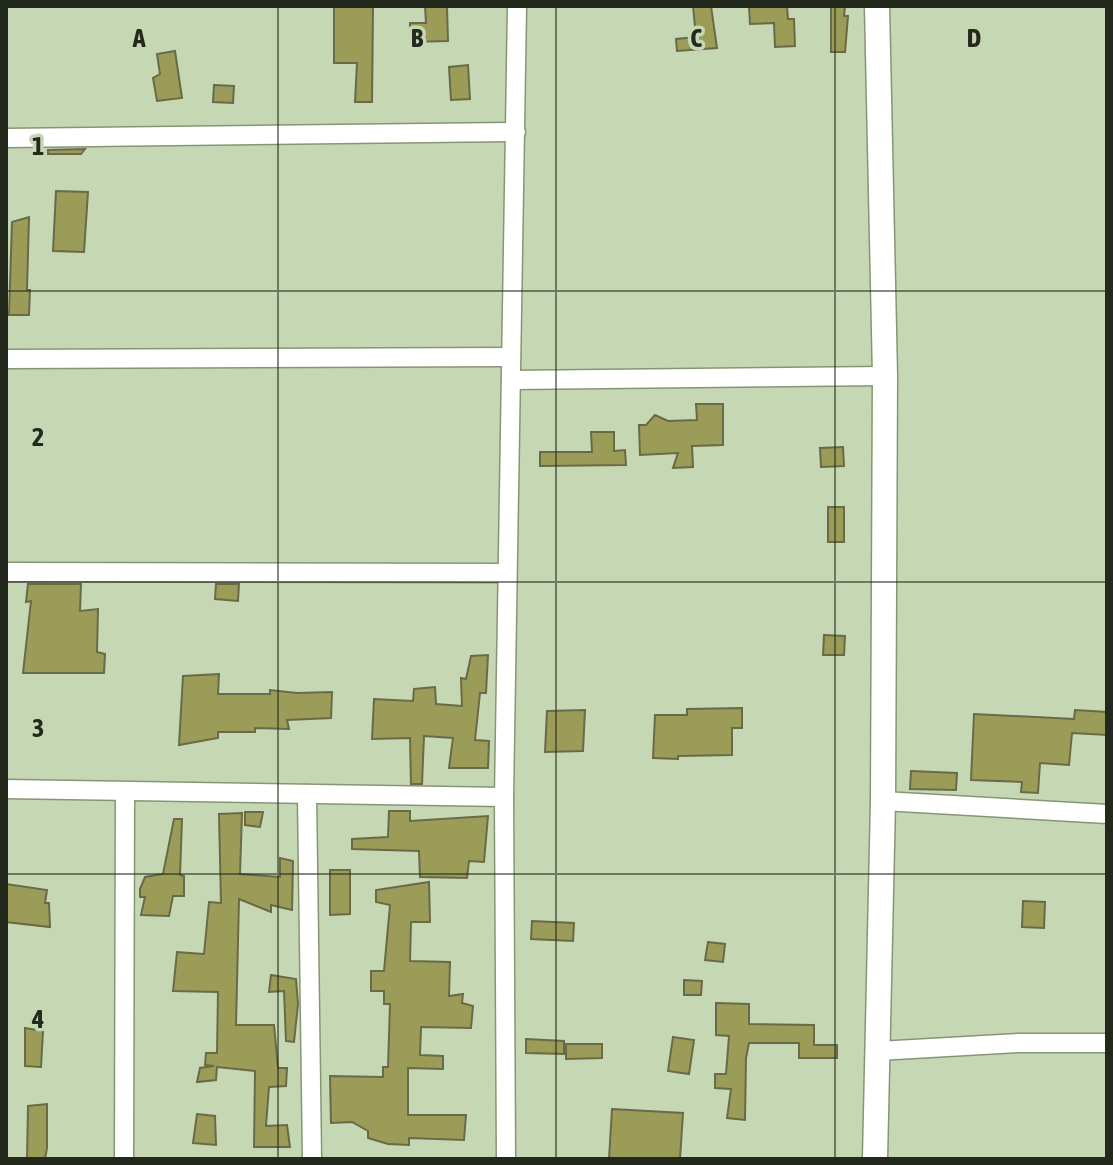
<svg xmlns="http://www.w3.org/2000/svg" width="1113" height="1165" font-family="'Asap Condensed',sans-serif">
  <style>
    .building { fill: #9c9c59; stroke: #696a47; stroke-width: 2 }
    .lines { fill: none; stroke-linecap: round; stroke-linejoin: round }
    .minor-casing { stroke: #859675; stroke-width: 21 }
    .secondary-casing { stroke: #859675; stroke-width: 27 }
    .minor { stroke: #fff; stroke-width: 18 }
    .secondary { stroke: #fff; stroke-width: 24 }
    .grid { fill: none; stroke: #23291c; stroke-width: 2; stroke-opacity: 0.55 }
    .grid-label { font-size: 26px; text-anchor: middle; font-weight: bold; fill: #23291c; stroke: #c6d7b4; stroke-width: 7; stroke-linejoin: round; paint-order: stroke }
  </style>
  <rect width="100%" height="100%" fill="#c6d7b4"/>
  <g class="building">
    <path d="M334,6h37l2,3 -1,93h-17l2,-39h-23z"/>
    <path d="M425,6h22l1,35 -38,1v-19h16z"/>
    <path d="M693,6h18l6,42 -40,3 -1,-12 20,-2z"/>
    <path d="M749,6h38l1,13h6l1,27 -20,1 -1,-24 -24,1z"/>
    <path d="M831,6h14l-1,10h4l-3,36h-14z"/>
    <path d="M175,51l7,47 -25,3 -4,-23 7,-4 -3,-20z"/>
    <path d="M468,65l2,34 -19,1 -2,-33z"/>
    <path d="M214,85l20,1 -1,17 -20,-1z"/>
    <path d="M85,149l-4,5h-33v-4z"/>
    <path d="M56,191l32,1 -4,60 -31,-1z"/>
    <path d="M29,217l-2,73h3l-1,25h-20l3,-93z"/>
    <path d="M696,404h27v41l-31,1 1,21 -20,1 5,-15 -38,2 -1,-30h7l9,-10 13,6 29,-1z"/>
    <path d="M591,432h23v19l11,-1 1,15 -86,1v-14h52z"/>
    <path d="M843,447l1,19 -23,1 -1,-19z"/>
    <rect x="828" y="507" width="16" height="35"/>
    <path d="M28,584h53l-1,27 18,-2 -1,43 8,2 -1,19h-81l8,-72 -5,1z"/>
    <path d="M216,584h23l-1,17 -23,-2z"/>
    <path d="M824,635l21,1 -1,19h-21z"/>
    <path d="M488,655l-2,38h-6l-5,47 14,1 -1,27h-39l4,-30 -29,-2 -2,48h-11l-1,-46 -38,1 2,-40 39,2 1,-12 21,-2 1,17 26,2 -1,-28 5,1 5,-23z"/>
    <path d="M219,674l-1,20h52v-4l27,3 35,-1 -1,26 -44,2 2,9 -34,-1v4h-37v6l-39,7 4,-69z"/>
    <path d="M742,708v20h-10v27l-54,1v3l-25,-1 2,-43h32v-6z"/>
    <path d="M585,710l-2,41 -38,1 2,-41z"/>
    <path d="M1075,710l32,2v23l-35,-2 -3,32 -29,-2 -2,30 -17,-1 1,-10 -51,-2 3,-66 100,5z"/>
    <path d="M911,771l46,2 -1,17 -46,-1z"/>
    <path d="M389,811h21v10l78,-5 -4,46 -15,-1 -2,17 -47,-1 -1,-26 -67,-2v-10l36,-2z"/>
    <path d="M245,812h18l-3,15 -15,-2z"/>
    <path d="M242,813l-2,61 40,3v-19l13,3 -1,49 -21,-5v7l-32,-13 -3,126h38l4,43h9l-1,18 -17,1 -3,39 21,-1 3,22h-36l1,-76 -38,-4 -1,13 -19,2 3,-14 14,-2 -9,-1 1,-12h11l1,-61 -45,-1 4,-39 27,2 5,-52 12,1 -2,-89z"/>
    <path d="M174,819h8l-2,56 4,1v20h-11l-4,20 -28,-1 4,-18h-5v-8l5,-12 18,-3z"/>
    <path d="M330,870h20v44l-20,1z"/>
    <path d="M429,882l1,40h-19l-1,39 40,1 -1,34 14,-2 -1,9 11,3 -2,22 -50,-1 -1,28 23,1v13l-35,-1v47h58l-2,25 -55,-2v7l-21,-1 -20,-6v-7l-16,-9 -21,1 -1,-47 53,1v-10h5l2,-63h-6v-13h-13v-20h13l6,-66 -14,-3v-12z"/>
    <path d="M6,884l41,6 -2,13h4l1,24 -44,-5z"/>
    <path d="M1023,901l22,1 -1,26 -22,-1z"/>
    <path d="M532,921l42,2 -1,18 -42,-2z"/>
    <path d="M708,942l17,2 -2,18 -18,-2z"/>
    <path d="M271,975l25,4 2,25 -4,38 -8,-1 -2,-50 -15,1z"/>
    <path d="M684,980l18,1 -1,14h-17z"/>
    <path d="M716,1003l33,1v20l65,1v20h23v13h-38v-15h-50l-3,15 -1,62 -18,-2 4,-29 -16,-1v-14h11l3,-38 -13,-1z"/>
    <path d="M25,1028l18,3 -2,36 -16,-1z"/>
    <path d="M673,1037l21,3 -5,34 -21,-3z"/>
    <path d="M526,1039l38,2v13l-38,-1z"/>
    <path d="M566,1044h36v14l-36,1z"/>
    <path d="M47,1104v44l-2,11h-18l1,-53z"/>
    <path d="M612,1109l71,4 -3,46h-71z"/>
    <path d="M197,1114l18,2 1,29 -23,-2z"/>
  </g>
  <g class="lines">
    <g class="minor-casing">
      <g id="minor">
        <path d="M6,138l510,-6"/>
        <path d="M6,359l505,-2"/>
        <path d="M511,380l374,-4"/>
        <path d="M6,572l501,1"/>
        <path d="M6,789l498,8"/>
        <path d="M307,794l5,365"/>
        <path d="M883,801l224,13"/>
        <path d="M878,1051l141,-8h88"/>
        <path d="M124,1159l1,-366"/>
        <path d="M506,1159l-2,-362 13,-791"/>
      </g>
    </g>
    <g class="secondary-casing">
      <path id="secondary" d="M875,1159l8,-358 2,-425 -8,-370"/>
    </g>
    <use href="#minor" class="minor"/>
    <use href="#secondary" class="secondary"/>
  </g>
  <path class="grid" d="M278,6v1153M556,6v1153M835,6v1153M6,291h1101M6,582h1101M6,874h1101"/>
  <g class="grid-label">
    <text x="139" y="47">A</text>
    <text x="417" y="47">B</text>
    <text x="696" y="47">C</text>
    <text x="974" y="47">D</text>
    <text x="38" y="155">1</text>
    <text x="38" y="446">2</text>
    <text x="38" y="737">3</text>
    <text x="38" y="1028">4</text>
  </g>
  <rect width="1113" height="1165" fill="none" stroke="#23291c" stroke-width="16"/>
</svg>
